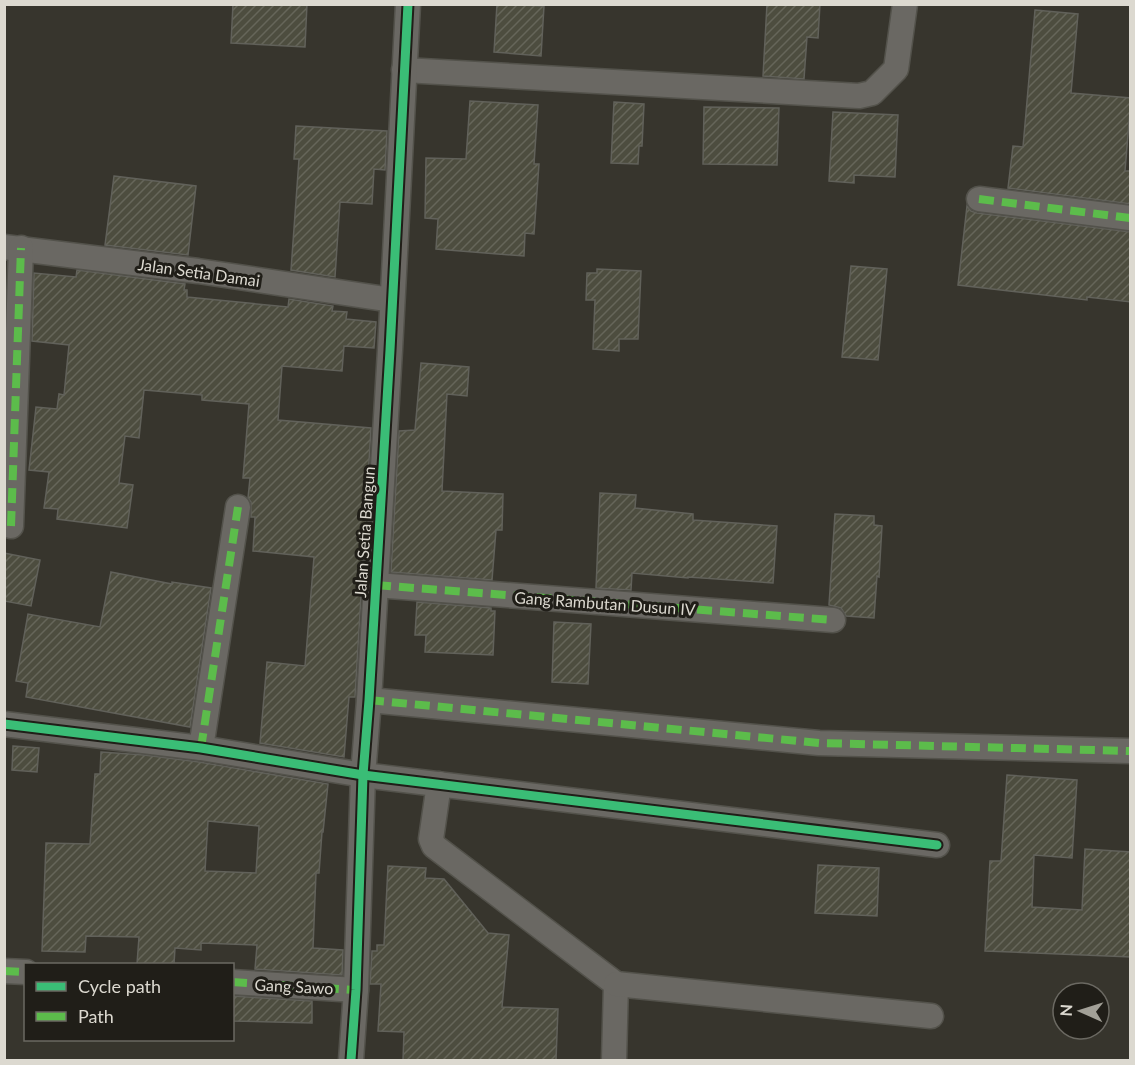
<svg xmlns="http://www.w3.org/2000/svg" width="1135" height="1065" font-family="Lato,sans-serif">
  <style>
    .building { fill: url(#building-hatch); stroke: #61615a; stroke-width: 1.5; fill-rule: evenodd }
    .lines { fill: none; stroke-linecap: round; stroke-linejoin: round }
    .minor-casing { stroke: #53524b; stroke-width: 27 }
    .minor { stroke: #6a6863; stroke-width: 24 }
    .quiet { stroke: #5cbc4b; stroke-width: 8; stroke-dasharray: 15 8; stroke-linecap: butt }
    .cycleway-casing { stroke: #201e18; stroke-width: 13 }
    .cycleway { stroke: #3abd76; stroke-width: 9 }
    .labels { text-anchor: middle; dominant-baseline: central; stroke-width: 6; stroke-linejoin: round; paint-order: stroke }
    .street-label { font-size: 16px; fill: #dcd9d0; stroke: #201e18 }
  </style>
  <defs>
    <pattern id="building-hatch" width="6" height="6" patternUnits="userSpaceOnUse" patternTransform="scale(1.5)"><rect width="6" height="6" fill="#4d4d3f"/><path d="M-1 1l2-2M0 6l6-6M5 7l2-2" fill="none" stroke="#66665a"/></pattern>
  </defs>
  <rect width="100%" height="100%" fill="#37352d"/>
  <g class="building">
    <path d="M233,4h74l-2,43 -74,-4z"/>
    <path d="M497,4l47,2 -3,50 -47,-4z"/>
    <path d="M767,4h53l-2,34 -11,-1 -3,42 -41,-3z"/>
    <path d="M1035,10l43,4 -7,79 60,5 -6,73h6v33l-123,-16 5,-42 10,1z"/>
    <path d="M470,101l68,4 -4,59h5l-5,70 -9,-1 -1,23 -88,-7 2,-30 -13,-1 1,-60 40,1z"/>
    <path d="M614,102l30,2 -2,42h-3l-1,18 -27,-1z"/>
    <path d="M704,107l75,1 -2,57 -74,-1z"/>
    <path d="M833,112l65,3 -3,62 -41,-2v8l-25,-2z"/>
    <path d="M296,126l91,5 -2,39 -11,-1 -2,35 -32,-2 -5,75 -44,-7 8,-111h-5z"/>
    <path d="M114,176l82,10 -8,69 -83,-10z"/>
    <path d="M967,206l4,5 6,2 154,19v70l-44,-5v3l-129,-15z"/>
    <path d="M851,266l36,3 -9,91 -36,-3z"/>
    <path d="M597,269l44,2 -3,68h-19v12l-26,-2 2,-49h-9l1,-27h10z"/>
    <path d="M77,270l108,14 -1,6h3v7l101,10 1,-8 44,7 -1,5 15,1 -1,7 30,3 -2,26 -30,-2 -2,25 -60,-5 -4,54 93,8 -16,269h-6l-5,60 -84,-14 7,-81 38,4 9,-109 -61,-6 2,-34h-4v-15l-3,-4 2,-20h-7l6,-74 -47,-4v-5l-58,-5 -5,48 -14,-2 -6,47 14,2 -6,43 -70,-9 1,-10 -14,-1 5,-36 -20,-2 7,-63 21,2 2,-15 5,1 5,-50 -37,-4 2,-68 42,4z"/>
    <path d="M421,363l48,4 -2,29 -20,-2 -5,97 61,3 -1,36h-6l-4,50 -101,-8 8,-141 16,-1z"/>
    <path d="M600,493l36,2 -1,13 58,6v6l84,6 -4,57 -85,-6v1l-56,-5 -1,17 -35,-2z"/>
    <path d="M835,514l39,2v9l8,1 -3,51 -2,-1 -3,42 -28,-2 -5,-8 -12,-3z"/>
    <path d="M4,553l36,7 -9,46 -27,-5z"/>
    <path d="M111,572l61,12v-2l39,6 -21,139 -164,-30 2,-14 -12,-2 12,-67 72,13z"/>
    <path d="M417,602l74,6v3h4l-2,44 -68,-3 1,-17h-11z"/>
    <path d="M554,622l37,2 -3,60 -36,-2z"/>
    <path d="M13,746l26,2 -2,24 -25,-2z"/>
    <path d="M101,752l43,3 55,7 129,22 -5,48h-1l-3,41h-3l-3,75 30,2 -1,25 -87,-6 2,-24 -56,-2v7l-26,-2 -1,16h-37l2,-27 -53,-1 -1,16 -43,-1 4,-108 44,1 5,-70h5zM208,821l51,5 -3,47 -51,-2z"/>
    <path d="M1007,775l70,5 -5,78 -38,-3 -2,52 50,3 3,-61 46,3v105l-146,-6 5,-90h11z"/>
    <path d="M818,865l61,3 -2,48 -62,-3z"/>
    <path d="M388,866l38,2 -1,10 19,1 44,54 21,2 -7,72 56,2 -2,51h-153l1,-28 -26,-1 3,-47h-11l2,-33h5v-6h7z"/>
    <path d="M232,996l80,5v22l-80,-2z"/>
  </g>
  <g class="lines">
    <g class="minor-casing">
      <g id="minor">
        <path d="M404,70l455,26 13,-3 24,-24 9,-65"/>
        <path d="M979,199l151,19"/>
        <path d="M4,247l194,24 194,29"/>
        <path d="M11,526l10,-278"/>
        <path d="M376,585l457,35"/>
        <path d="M369,700l450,43 311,8"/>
        <path d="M4,724l197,24 162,27 574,70"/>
        <path d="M201,748l37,-241"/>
        <path d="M439,784l-8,55 3,7 182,138 -2,76"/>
        <path d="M4,971l22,1"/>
        <path d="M232,982l124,8"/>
        <path d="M616,984l315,32"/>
        <path d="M351,1060l5,-70 7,-215 6,-75 21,-350 18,-346"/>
      </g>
    </g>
    <use href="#minor" class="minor"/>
    <g class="quiet">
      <path d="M979,199l151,19"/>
      <path d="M11,526l10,-278"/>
      <path d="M376,585l457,35"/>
      <path d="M369,700l450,43 311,8"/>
      <path d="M201,748l37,-241"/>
      <path d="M4,971l22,1"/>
      <path d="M232,982l124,8"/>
    </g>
    <g class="cycleway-casing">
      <g id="cycleway">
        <path d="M4,724l197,24 162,27 574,70"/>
        <path d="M351,1060l5,-70 7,-215 6,-75 21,-350 18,-346"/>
      </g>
    </g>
    <use href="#cycleway" class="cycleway"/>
  </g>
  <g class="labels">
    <g class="street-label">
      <text transform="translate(199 272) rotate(8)">Jalan Setia Damai</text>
      <text transform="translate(364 532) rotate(-86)">Jalan Setia Bangun</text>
      <text transform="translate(605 603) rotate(4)">Gang Rambutan Dusun IV</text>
      <text transform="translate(294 986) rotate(3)">Gang Sawo</text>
    </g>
  </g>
  <rect width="1135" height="1065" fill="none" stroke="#dcd9d0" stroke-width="12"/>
  <rect x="24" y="963" width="210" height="78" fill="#201e18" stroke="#6b6962" stroke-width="1.5"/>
  <rect x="36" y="982" width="30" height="9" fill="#3abd76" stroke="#6b6962" stroke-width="1.5"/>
  <text x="78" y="993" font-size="18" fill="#dcd9d0">Cycle path</text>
  <rect x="36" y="1012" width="30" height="9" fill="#5cbc4b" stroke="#6b6962" stroke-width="1.5"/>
  <text x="78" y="1023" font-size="18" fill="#dcd9d0">Path</text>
  <g transform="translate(1081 1011) rotate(273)"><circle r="28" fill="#201e18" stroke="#6b6962" stroke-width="1.5"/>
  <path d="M0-4.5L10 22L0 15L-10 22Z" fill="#a2a097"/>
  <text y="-9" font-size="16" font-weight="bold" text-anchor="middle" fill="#dcd9d0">N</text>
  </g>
</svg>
